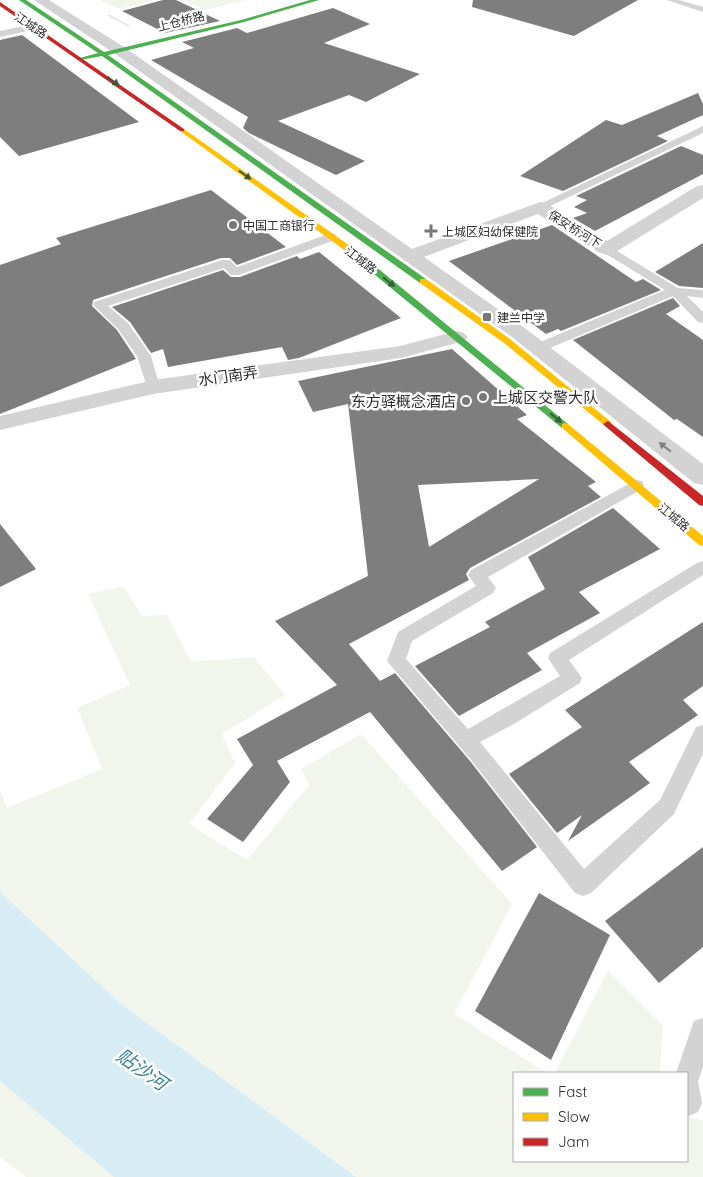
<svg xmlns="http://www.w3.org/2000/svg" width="703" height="1177" font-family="Quicksand,'Noto Sans SC',sans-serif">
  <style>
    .green { fill: #f2f5eb }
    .water { fill: #d7ecf3 }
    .building { fill: #7e7e7e; fill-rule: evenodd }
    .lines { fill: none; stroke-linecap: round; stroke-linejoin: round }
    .path { stroke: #d3d3d3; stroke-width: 2; stroke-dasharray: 1 1; stroke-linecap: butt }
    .lane { fill: #d3d3d3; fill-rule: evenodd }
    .street { fill: #d3d3d3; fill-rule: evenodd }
    .fast { fill: #4caf50; fill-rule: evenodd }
    .slow { fill: #ffc107; fill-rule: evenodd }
    .jam { fill: #c62828; fill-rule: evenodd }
    .oneway { fill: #385b3a }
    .oneway2 { fill: #808080 }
    .poi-dot { fill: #777; stroke: #fff; stroke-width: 2 }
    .labels { text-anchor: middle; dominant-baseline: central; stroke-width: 5; stroke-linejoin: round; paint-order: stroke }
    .far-street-label { font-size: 12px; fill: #2e2e2e; stroke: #fff }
    .far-poi-label { font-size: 12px; fill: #2e2e2e; stroke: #fff; text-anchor: start }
    .street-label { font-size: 15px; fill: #2e2e2e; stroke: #fff }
    .poi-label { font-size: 15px; fill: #2e2e2e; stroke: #fff; text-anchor: start }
    .near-water-label { font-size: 19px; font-style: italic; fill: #367f96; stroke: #fff }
  </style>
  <rect width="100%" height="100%" fill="#fff"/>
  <g class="green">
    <path d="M99,0h55l-33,9z"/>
    <path d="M183,0h64l-42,10z"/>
    <path d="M123,586l19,30 25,-1 24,47 63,-5 31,38 -63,39 13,29 -46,61 58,36 62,-75 -8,-16 60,-35 151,170 -58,110 93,59h-33v88h173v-45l16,5v56h-347l-236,-174 -120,-111v-102l7,18 95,-39 -25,-61 53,-23 -42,-91z"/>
    <path d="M608,971l55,55 -3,47h-105z"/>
    <path d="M0,1081l114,96h-88l-26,-20z"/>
  </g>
  <path class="water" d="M0,892l120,111 236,174h-242l-114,-96z"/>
  <g class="building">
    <path d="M163,0h13l44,21 -55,12 -43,-22z"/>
    <path d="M473,0h165l-64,36 -102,-29z"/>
    <path d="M333,8l37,16 -46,19 96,31 -54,28 -17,-7 -71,26 87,40 -29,14 -87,-42 -6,-5 5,-11 -97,-57 43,-12 -12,-6 55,-14 10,5z"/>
    <path d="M22,35l62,46 55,41 -120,34 -19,-19v-97z"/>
    <path d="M698,93l5,11v11l-46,21 11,5 -105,50 -43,-15 86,-56 16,5z"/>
    <path d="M681,146l22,9v19l-108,57 -22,-13 14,-5 -13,-6 13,-7 -11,-4z"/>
    <path d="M211,190l75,57 -49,18 -7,-7h-9l-128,42 -1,6 25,24 19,29 -136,55v-149l61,-21 -5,-6z"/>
    <path d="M552,225l84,57 7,-3 18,11 -100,41 -3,-2 -12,5 -97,-73z"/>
    <path d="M703,243v45l-24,-2 -24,-14z"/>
    <path d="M319,252l82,66 -102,40 -11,2 -6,-13 -114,20 -5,-18 -12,4 -21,-31 -18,-15 111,-37 8,7h9l57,-21 3,3z"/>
    <path d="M673,298l7,8 -14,8 37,26v97l-26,-18 -3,1 -101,-80z"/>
    <path d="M452,349l75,66 -10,4 79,63 -8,4 13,11 -131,71 -4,6 3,6 -120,64 31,37 15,-8 75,88 67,86 -35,24 -132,-159 -93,49 13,21 -47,60 -36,-23 46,-54 -16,-26 100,-54 -62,-64 93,-45 -20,-172 -35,8 -15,-31zM539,479l-110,68 -11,-62z"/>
    <path d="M613,508l47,41 -81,43 21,21 -73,40 15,17 -83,46 -44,-50 75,-39 -5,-5 60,-33 -17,-32z"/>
    <path d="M0,524l36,45 -36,18z"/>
    <path d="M703,622v64l-20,14 15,15 -69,47 21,21 -82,58 14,-26 -25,18 -48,-59 73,-47 -17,-17z"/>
    <path d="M703,847v100l-44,36 -54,-62z"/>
    <path d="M539,893l71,42 -59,125 -76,-49z"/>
  </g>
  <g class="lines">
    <path class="path" d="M108,15l21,11"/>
    <g class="lane">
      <path d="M667,0h12l24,7v5z"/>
      <path d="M33,24l4,3 -1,2 -36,8v-6z"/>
      <path d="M703,126v7l-159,76 -4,1 -6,-3z"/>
      <path d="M331,233l4,1 2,3 -2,3 -96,35h-8l-7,-7 -116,38 20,17 23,33 9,31 -2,3h-10l-11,-34 -19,-27 -25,-24 1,-3 128,-42h8l7,7z"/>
      <path d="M607,245l71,43 25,2v8l-16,-2 16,16v11l-5,-1 -25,-26 -130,55h-10l-2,-3 2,-3 132,-55 -62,-38 -2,-3 2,-3z"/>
      <path d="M636,480l6,1 2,4 -2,4 -154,88 8,11 -3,5 -81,48 -6,18 62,70 92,-53 -12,-18 2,-5 147,-90 6,-2v14l-134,85 13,18 -2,5 -66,41 -34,18 104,127 76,-69 36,-73 7,-2v29l-29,60 -83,79 -8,3 -8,-3 -104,-133 -84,-99 11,-29 78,-46 -8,-11 3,-5z"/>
      <path d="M703,1018v49l-5,14 4,22 -4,9 -9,4 -2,-1v-42h-11l18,-52z"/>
    </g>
    <g class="street">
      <path d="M34,0h15l75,47 288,202 128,-47 6,1 61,38 90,-55 6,-1v13l-89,55 -7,2 -7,-2 -62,-39 -114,43 102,72 177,135v21l-9,-2 -182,-146 -398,-284z"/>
      <path d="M457,331l7,2 4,4 -4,4 -63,17 -248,36 -153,36v-14l153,-36 247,-34z"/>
    </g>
    <g class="fast">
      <path d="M19,0h7l78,52 137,-32 69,-20h9l-75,22 -136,33 318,224v4h-6l-318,-227 -22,4v-2l18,-5z"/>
      <path d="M347,248h6l215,176v4h-6l-215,-176z"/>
    </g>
    <g class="slow">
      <path d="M180,129h4l169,119v4h-6l-167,-121z"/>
      <path d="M420,279h6l84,60 101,83v4h-6l-101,-83 -84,-60z"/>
      <path d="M565,423l3,1 135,112v10l-4,-1 -137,-117v-4z"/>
    </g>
    <g class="jam">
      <path d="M0,2l184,127v2h-4l-180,-125z"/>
      <path d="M608,421l95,75v10l-4,-1 -94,-79 -2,-2z"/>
    </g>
  </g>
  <defs><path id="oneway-solid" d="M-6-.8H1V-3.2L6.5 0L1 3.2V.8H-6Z" transform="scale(1.25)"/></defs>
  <g class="oneway">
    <use href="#oneway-solid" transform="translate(113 81) rotate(36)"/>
    <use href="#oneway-solid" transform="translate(245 175) rotate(36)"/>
    <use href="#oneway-solid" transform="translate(389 282) rotate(39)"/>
    <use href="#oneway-solid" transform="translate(556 418) rotate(40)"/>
  </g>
  <use class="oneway2" href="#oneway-solid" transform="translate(665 447) rotate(-142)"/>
  <g class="poi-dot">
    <circle cx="233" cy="225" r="5"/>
    <path d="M428.5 223.5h5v5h5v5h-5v5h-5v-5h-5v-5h5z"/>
    <rect x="482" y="312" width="10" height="10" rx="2.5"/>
    <circle cx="483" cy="397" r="5"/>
    <circle cx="466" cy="401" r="5"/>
  </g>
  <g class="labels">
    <g class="far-street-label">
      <text transform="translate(181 21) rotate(-14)">上仓桥路</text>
      <text transform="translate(31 25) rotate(34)">江城路</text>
      <text transform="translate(575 229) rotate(32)">保安桥河下</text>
      <text transform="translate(361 260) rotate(38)">江城路</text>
      <text transform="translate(674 517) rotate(40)">江城路</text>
    </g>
    <g class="far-poi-label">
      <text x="243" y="225">中国工商银行</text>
      <text x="442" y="231">上城区妇幼保健院</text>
      <text x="497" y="317">建兰中学</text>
    </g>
    <g class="street-label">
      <text transform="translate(228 376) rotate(-8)">水门南弄</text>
    </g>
    <g class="poi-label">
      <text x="493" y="397">上城区交警大队</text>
      <text x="456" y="401" text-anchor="end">东方驿概念酒店</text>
    </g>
    <g class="near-water-label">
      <text transform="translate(142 1069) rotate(35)">贴沙河</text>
    </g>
  </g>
  <rect x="513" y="1072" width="175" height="90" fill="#ffffff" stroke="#ababab"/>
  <rect x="523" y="1088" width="25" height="8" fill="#4caf50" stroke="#ababab"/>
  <text x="558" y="1097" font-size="15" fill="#2e2e2e">Fast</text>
  <rect x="523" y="1113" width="25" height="8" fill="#ffc107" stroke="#ababab"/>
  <text x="558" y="1122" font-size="15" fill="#2e2e2e">Slow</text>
  <rect x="523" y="1138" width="25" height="8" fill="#c62828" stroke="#ababab"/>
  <text x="558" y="1147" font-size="15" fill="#2e2e2e">Jam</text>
</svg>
